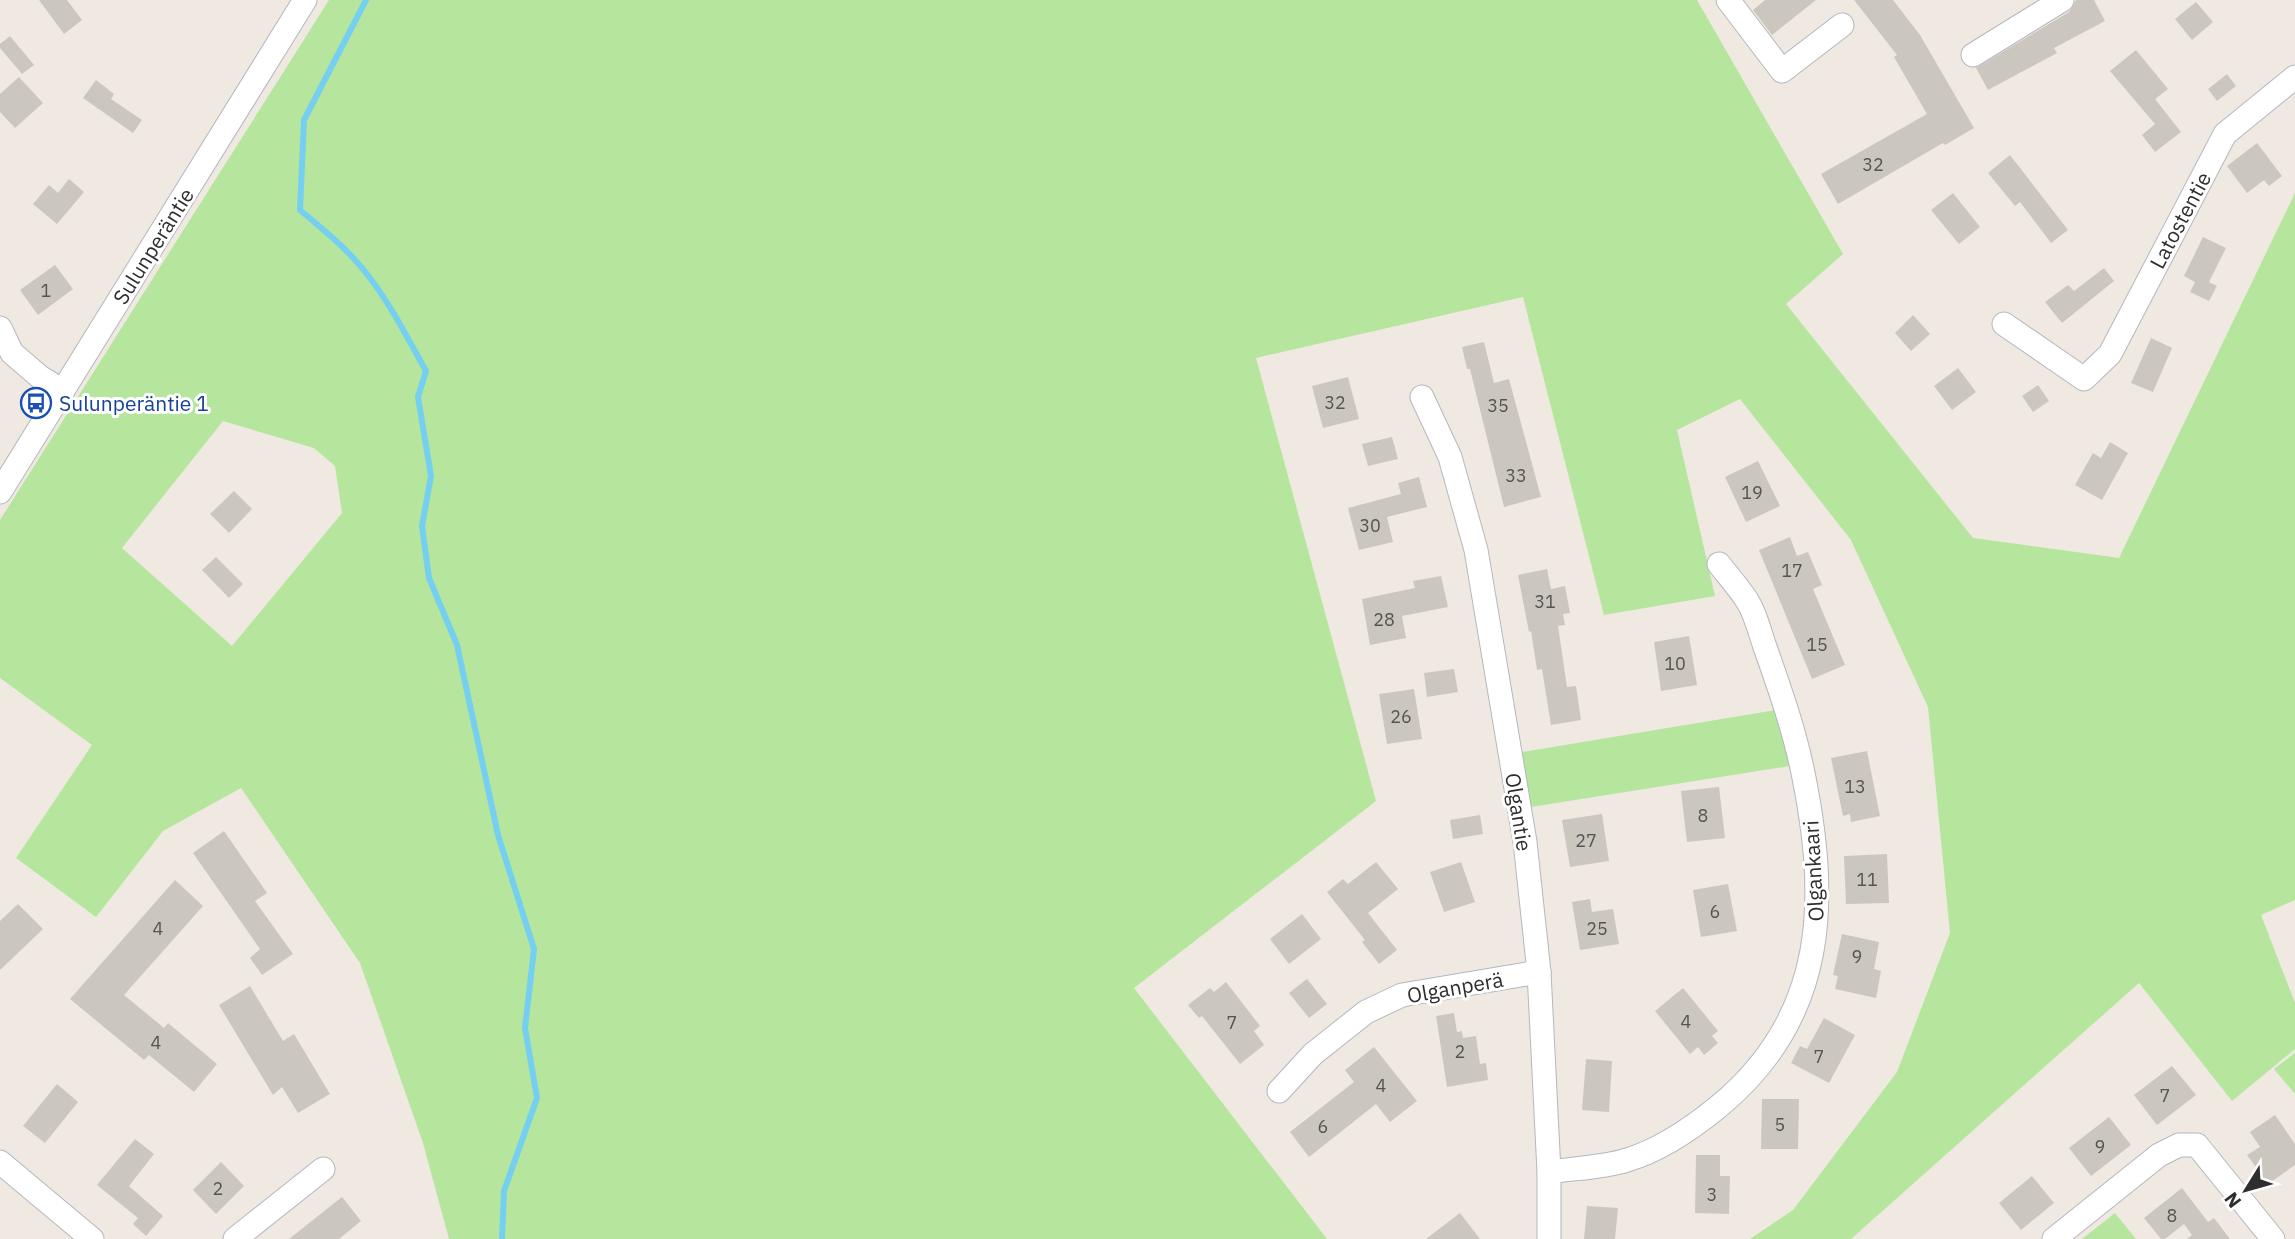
<svg xmlns="http://www.w3.org/2000/svg" width="2295" height="1239" font-family="'IBM Plex Sans',sans-serif">
  <style>
    .green { fill: #b6e59e; fill-rule: evenodd }
    .lines { fill: none; stroke-linecap: round; stroke-linejoin: round }
    .stream { stroke: #75cff0; stroke-width: 6 }
    .building { fill: #cbc7bf }
    .minor-casing { stroke: #b4b7c1; stroke-width: 25 }
    .minor { stroke: #fff; stroke-width: 23 }
    .labels { text-anchor: middle; dominant-baseline: central; stroke-width: 6; stroke-linejoin: round; paint-order: stroke }
    .number-label { font-size: 18px; fill: #555452 }
    .street-label { font-size: 21px; fill: #2e2e2e; stroke: #fff }
    .transit-label { font-size: 21px; fill: #164399; stroke: #fff; text-anchor: start }
  </style>
  <rect width="100%" height="100%" fill="#efe9e1"/>
  <g class="green">
    <path d="M329,0h1368l146,254 -57,50 187,234 146,20 176,-365v707l-34,15 34,88v46l-63,52 -93,-118 -288,256h-101l43,-29 104,-138 53,-139 -22,-226 -77,-167 -111,-141 -63,31 38,166 -111,19 -81,-318 -267,61 120,443 -242,187 193,251h-878l-26,-96 -63,-180 -119,-175 -78,43 -67,86 -80,-59 76,-113 -92,-67v-158zM223,421l91,27 21,18 7,47 -110,133 -110,-98z"/>
    <path d="M1776,710l14,56 -259,41 -9,-55z"/>
    <path d="M2295,1053v41l-21,-25z"/>
    <path d="M2115,1213l21,26h-54z"/>
  </g>
  <g class="lines">
    <path class="stream" d="M366,0l-62,120 -4,90c25,21 51,42 70,68 22,29 38,61 56,93l-8,26 13,79 -9,50 7,52 28,67 41,190 36,114 -9,79 12,70 -33,93 -2,48"/>
  </g>
  <g class="building">
    <path d="M39,0h28l15,20 -18,14z"/>
    <path d="M1765,0h51l-44,35 -19,-25z"/>
    <path d="M1854,0h39l27,35 54,93 -29,17 -2,-2 -105,61 -17,-30 106,-60 -33,-57 3,-2z"/>
    <path d="M2076,0h18l11,21 -51,27 3,5 -69,37 -12,-22 93,-56z"/>
    <path d="M2196,2l17,20 -21,18 -17,-21z"/>
    <path d="M10,36l24,29 -12,9 -22,-26v-4z"/>
    <path d="M2136,50l32,39 -13,10 26,33 -26,20 -13,-17 13,-11 -45,-53z"/>
    <path d="M2227,74l9,12 -19,15 -9,-12z"/>
    <path d="M19,77l24,26 -28,25 -15,-16v-18z"/>
    <path d="M96,80l18,14 -3,5 31,21 -9,13 -50,-35z"/>
    <path d="M2257,143l25,33 -13,10 -5,-6 -17,13 -20,-27z"/>
    <path d="M2010,155l58,75 -17,13 -31,-41 -5,4 -27,-33z"/>
    <path d="M69,179l15,13 -27,32 -24,-20 16,-19 9,8z"/>
    <path d="M1953,193l27,34 -21,17 -28,-34z"/>
    <path d="M2203,237l23,11 -17,34 8,4 -8,15 -19,-9 5,-10 -11,-6z"/>
    <path d="M55,265l18,24 -35,26 -18,-25z"/>
    <path d="M2104,268l10,13 -52,42 -17,-21 23,-17 6,6z"/>
    <path d="M1913,315l17,19 -19,17 -16,-18z"/>
    <path d="M2151,338l21,10 -19,44 -22,-9z"/>
    <path d="M1484,342l10,41 15,-4 32,118 -37,10 -34,-138h-3l-5,-22z"/>
    <path d="M1958,368l18,24 -24,18 -18,-24z"/>
    <path d="M1348,377l11,42 -36,9 -11,-42z"/>
    <path d="M2038,385l11,16 -16,11 -11,-16z"/>
    <path d="M1392,437l6,22 -30,7 -6,-22z"/>
    <path d="M2110,442l18,11 -26,47 -27,-15 18,-32 8,5z"/>
    <path d="M1758,461l22,45 -34,16 -21,-45z"/>
    <path d="M1419,477l8,30 -40,10 6,25 -34,8 -11,-42 53,-14 -3,-11z"/>
    <path d="M234,491l18,18 -23,24 -19,-19z"/>
    <path d="M1790,537l7,19 11,-4 14,33 -9,4 32,76 -33,14 -53,-129z"/>
    <path d="M216,557l27,27 -14,14 -27,-28z"/>
    <path d="M1547,569l4,20 14,-3 5,27 -7,1 2,11 -7,1 9,61 9,-1 5,34 -30,5 -9,-56 -5,1 -6,-39 -2,1 -11,-57z"/>
    <path d="M1441,576l7,31 -46,9 4,22 -36,7 -8,-46 53,-11 -2,-7z"/>
    <path d="M1689,636l8,49 -36,6 -7,-49z"/>
    <path d="M1454,669l4,23 -31,5 -3,-24z"/>
    <path d="M1414,689l8,50 -35,5 -8,-50z"/>
    <path d="M1867,751l13,65 -29,6 -1,-8 -7,2 -12,-58z"/>
    <path d="M1719,787l6,51 -38,4 -6,-51z"/>
    <path d="M1602,814l7,47 -39,6 -8,-47z"/>
    <path d="M1480,815l3,19 -30,5 -3,-19z"/>
    <path d="M224,831l43,62 -12,8 38,53 -31,21 -12,-17 10,-9 -67,-96z"/>
    <path d="M1887,854l2,49 -43,1 -2,-48z"/>
    <path d="M1376,862l22,27 -30,24 29,37 -18,14 -17,-22 3,-2 -38,-48 16,-13 5,5z"/>
    <path d="M1461,862l14,40 -31,10 -14,-40z"/>
    <path d="M175,880l28,26 -79,89 40,33 4,-5 49,41 -23,28 -45,-37 -5,5 -74,-61z"/>
    <path d="M1728,884l9,47 -36,6 -8,-47z"/>
    <path d="M1590,899l2,13 21,-3 6,35 -39,6 -8,-48z"/>
    <path d="M18,904l25,25 -43,41v-49z"/>
    <path d="M1302,914l19,25 -32,25 -19,-25z"/>
    <path d="M1842,934l37,8 -5,27 7,2 -5,27 -41,-9 3,-13 -5,-1z"/>
    <path d="M1307,979l20,25 -18,14 -20,-25z"/>
    <path d="M1226,982l34,44 -6,5 10,14 -24,19 -38,-48 -3,2 -11,-13 22,-17 4,4z"/>
    <path d="M250,986l33,55 11,-7 36,60 -32,19 -16,-26 -9,8 -54,-90z"/>
    <path d="M1683,988l35,43 -6,5 6,7 -14,12 -6,-8 -8,7 -35,-43z"/>
    <path d="M1454,1013l3,19 5,-1 1,7 13,-2 4,28 6,-1 2,17 -41,7 -11,-71z"/>
    <path d="M1824,1018l31,17 -26,48 -38,-20 9,-17 7,3z"/>
    <path d="M1374,1047l43,54 -27,21 -14,-18 -67,53 -19,-25 64,-50 -9,-12z"/>
    <path d="M1586,1059l26,2 -3,51 -27,-2z"/>
    <path d="M2172,1066l24,29 -39,30 -23,-30z"/>
    <path d="M57,1084l21,18 -33,41 -22,-17z"/>
    <path d="M1762,1099h37l-1,50h-37z"/>
    <path d="M2275,1115l20,29v21l-27,19 -21,-29 13,-8 -10,-15z"/>
    <path d="M2109,1117l22,28 -40,31 -22,-28z"/>
    <path d="M135,1139l19,15 -25,32 34,30 -17,20 -13,-12 5,-6 -41,-33z"/>
    <path d="M1696,1155h24v21h10l-1,38 -34,-1z"/>
    <path d="M221,1162l23,24 -28,28 -23,-24z"/>
    <path d="M2032,1176l22,27 -33,27 -22,-27z"/>
    <path d="M2182,1188l26,34 6,-4 16,21h-43l5,-4 -8,-11 -19,15h-4l-17,-21z"/>
    <path d="M342,1197l19,24 -22,18h-50z"/>
    <path d="M1587,1206l31,2 -3,31h-31z"/>
    <path d="M1460,1213l20,26h-54z"/>
  </g>
  <g class="lines">
    <g class="minor-casing">
      <g id="minor">
        <path d="M1728,0l54,71 60,-46"/>
        <path d="M1973,55l89,-55"/>
        <path d="M2004,324l80,55 26,-25 115,-220 70,-57"/>
        <path d="M0,328l12,25 28,24 23,14"/>
        <path d="M1422,397l28,60 26,93 49,292 14,130 10,200v67"/>
        <path d="M0,492l305,-492"/>
        <path d="M1279,1091l34,-37 53,-42 36,-17 137,-23"/>
        <path d="M0,1162l92,77"/>
        <path d="M1549,1172c26,-4 53,-4 78,-12 34,-10 64,-31 91,-53 111,-91 111,-209 84,-339 -9,-42 -23,-81 -37,-121 -5,-14 -9,-32 -17,-45 -8,-13 -19,-25 -29,-38"/>
        <path d="M235,1239l88,-70"/>
        <path d="M2054,1239l105,-84 20,-10h18l76,94"/>
      </g>
    </g>
    <use href="#minor" class="minor"/>
  </g>
  <defs>
    <g id="bus-ring" transform="scale(1.575)"><circle r="9.5" fill="#fff" stroke="#1a4fb4" stroke-width="1.5"/><path d="M-5-6H5V4H4V6H2V4H-2V6H-4V4H-5ZM-3.5-4V0h7V-4ZM-3.5 1.2v1.5H-2V1.2ZM2 1.2v1.5H3.5V1.2Z" fill="#1a4fb4"/></g>
  </defs>
  <g fill-rule="evenodd">
    <use href="#bus-ring" x="36" y="403"/>
  </g>
  <g class="labels">
    <g class="number-label">
      <text x="1873" y="164">32</text>
      <text x="46" y="290">1</text>
      <text x="1335" y="402">32</text>
      <text x="1498" y="405">35</text>
      <text x="1516" y="475">33</text>
      <text x="1752" y="492">19</text>
      <text x="1370" y="525">30</text>
      <text x="1792" y="570">17</text>
      <text x="1545" y="601">31</text>
      <text x="1384" y="619">28</text>
      <text x="1817" y="644">15</text>
      <text x="1675" y="663">10</text>
      <text x="1401" y="716">26</text>
      <text x="1855" y="786">13</text>
      <text x="1703" y="815">8</text>
      <text x="1586" y="840">27</text>
      <text x="1867" y="879">11</text>
      <text x="1715" y="911">6</text>
      <text x="158" y="928">4</text>
      <text x="1597" y="928">25</text>
      <text x="1857" y="956">9</text>
      <text x="1686" y="1021">4</text>
      <text x="1232" y="1022">7</text>
      <text x="156" y="1042">4</text>
      <text x="1460" y="1051">2</text>
      <text x="1819" y="1056">7</text>
      <text x="1381" y="1085">4</text>
      <text x="2165" y="1095">7</text>
      <text x="1780" y="1124">5</text>
      <text x="1323" y="1126">6</text>
      <text x="2100" y="1146">9</text>
      <text x="218" y="1188">2</text>
      <text x="1712" y="1194">3</text>
      <text x="2172" y="1215">8</text>
    </g>
    <g class="street-label">
      <text transform="translate(2180 220) rotate(-62)">Latostentie</text>
      <text transform="translate(153 246) rotate(-58)">Sulunperäntie</text>
      <text transform="translate(1519 812) rotate(81)">Olgantie</text>
      <text transform="translate(1813 871) rotate(-93)">Olgankaari</text>
      <text transform="translate(1455 987) rotate(-10)">Olganperä</text>
    </g>
    <g class="transit-label">
      <text x="59" y="403">Sulunperäntie 1</text>
    </g>
  </g>
  <g transform="translate(2246 1190) rotate(233)" stroke="#ffffff" stroke-width="5" paint-order="stroke">
  <path d="M0-5L12 26L0 18L-12 26Z" fill="#2e2e2e"/>
  <text y="-10" font-size="19" font-weight="bold" text-anchor="middle" fill="#2e2e2e">N</text>
  </g>
</svg>
